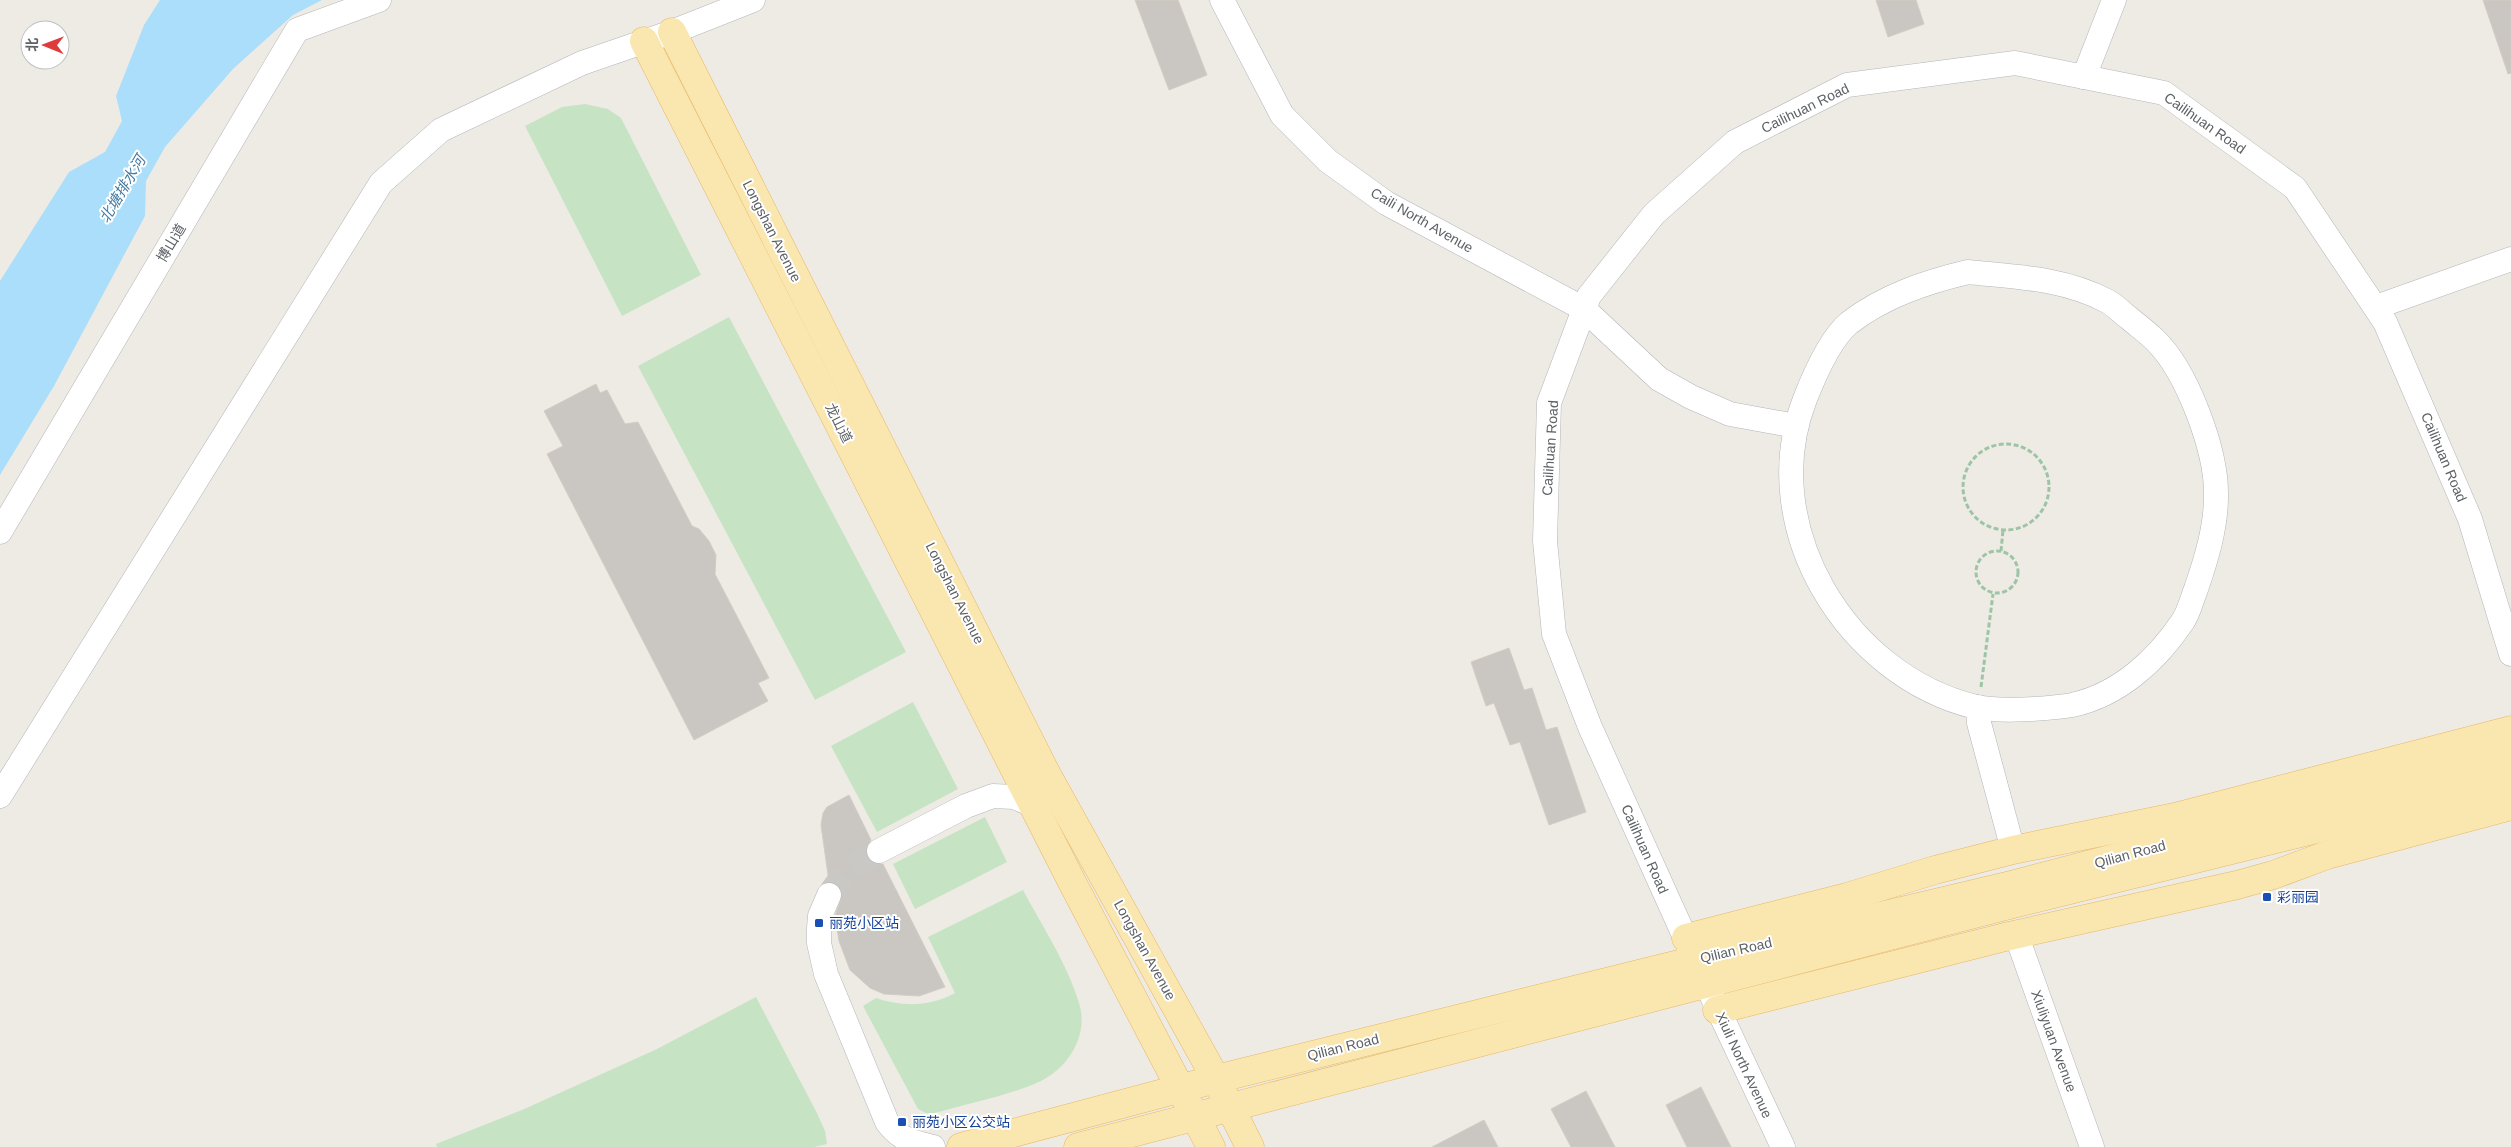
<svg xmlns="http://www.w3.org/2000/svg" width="2511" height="1147" font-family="Arial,'Noto Sans SC',sans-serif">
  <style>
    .green { fill: #c6e4c3 }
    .water { fill: #aadefa }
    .building { fill: #cac6c1; stroke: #d3cdc4 }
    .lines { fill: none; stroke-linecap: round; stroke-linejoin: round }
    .minor-tunnel { stroke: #cac8c5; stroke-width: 24; stroke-dasharray: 24 12; stroke-linecap: butt }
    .minor-casing { stroke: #b2b6b9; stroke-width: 25 }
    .major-casing { stroke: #e8b764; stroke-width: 29 }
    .path { stroke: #9dc5a5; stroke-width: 3; stroke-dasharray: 5 2.5; stroke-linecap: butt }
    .minor { stroke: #fff; stroke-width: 24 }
    .major { stroke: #fae7af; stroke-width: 28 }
    .transit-dot { fill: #1a4fb4; stroke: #fff; stroke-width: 2 }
    .labels { text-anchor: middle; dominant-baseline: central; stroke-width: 4; stroke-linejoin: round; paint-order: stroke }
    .street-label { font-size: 14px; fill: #5d6165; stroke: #fff }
    .transit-label { font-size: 14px; fill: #164399; stroke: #fff; text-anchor: start }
    .water-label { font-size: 15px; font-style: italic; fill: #447aa2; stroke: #fff }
  </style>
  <rect width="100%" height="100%" fill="#eeebe5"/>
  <g class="green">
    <path d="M585,104l23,5 13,9 80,157 -79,41 -97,-190 37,-19z"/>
    <path d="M729,317l177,335 -91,48 -177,-334z"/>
    <path d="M913,702l45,87 -81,43 -46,-86z"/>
    <path d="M985,817l22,45 -92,47 -22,-45z"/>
    <path d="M1023,890c19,36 44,73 56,113 10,32 -10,64 -38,78 -33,15 -72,22 -106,32h-9l-8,-4 -55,-103 13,-8c27,9 53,9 79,-5l-27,-56z"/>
    <path d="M756,997l61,116 8,18 2,13 -13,3h-377l-1,-3 86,-34 135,-61z"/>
  </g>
  <path class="water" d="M160,0h162l-29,15 -60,54 -68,78 -19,34 -1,35 -91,170 -54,89v-194l69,-109 36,-20 17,-31 -6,-25 28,-71z"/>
  <g class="building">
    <path d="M1135,0h43l29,75 -38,15z"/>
    <path d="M1876,0h40l8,24 -36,13z"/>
    <path d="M2483,0h28v73l-3,1z"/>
    <path d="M596,384l4,9 7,-3 18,34 13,-2 54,104 7,3 10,12 7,14 -1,19 54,104 -11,5 10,18 -74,39 -147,-286 16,-8 -19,-35z"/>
    <path d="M1509,648l15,42 8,-2 14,42 11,-3 29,85 -37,13 -29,-83 -10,3 -16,-42 -8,3 -15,-44z"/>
    <path d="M849,795l22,45 -6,10 2,7 5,6 11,1 62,123 -26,9 -35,-2 -14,-6 -20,-18 -11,-29 -4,-25 8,-23 -3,-7 -11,-4 -8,-57 2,-12 4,-6z"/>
    <path d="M1701,1087l30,60h-44l-21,-42z"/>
    <path d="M1586,1091l29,56h-44l-20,-38z"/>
    <path d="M1484,1120l14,27h-66z"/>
  </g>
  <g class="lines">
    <path class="minor-tunnel" d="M829,895c12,-21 29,-32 50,-44"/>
    <g class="minor-casing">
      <g id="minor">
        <path d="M1222,0l60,115 46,46 58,42 198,106 75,70 32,18 39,17 66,12"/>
        <path d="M2084,77l30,-77"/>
        <path d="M1968,272c49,5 95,6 139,29 8,4 15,12 22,17 8,7 18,14 26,22 32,31 62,111 61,156 0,32 -10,64 -20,93 -4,10 -7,23 -13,32 -26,39 -64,74 -111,84 -24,4 -72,7 -96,2 -129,-31 -221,-180 -171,-308 9,-23 25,-60 44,-76 35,-27 77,-41 119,-51z"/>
        <path d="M2376,307l135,-48"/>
        <path d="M0,532l297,-502 82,-30"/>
        <path d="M1978,707l1,16 34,127"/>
        <path d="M0,796l381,-613 60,-53 141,-67 90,-31 81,-32"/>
        <path d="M879,851l87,-45 27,-10 21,1 19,8"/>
        <path d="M829,895l-9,21 -1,12v15l7,31 61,148c13,18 26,20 46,25"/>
        <path d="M2016,934l76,213"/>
        <path d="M1693,955l-103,-228 -36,-93 -9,-93 4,-138 40,-107 65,-82 81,-72 112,-57 168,-22 149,30 131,95 90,134 85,197 41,135"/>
        <path d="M1710,992l73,155"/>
      </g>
    </g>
    <g class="major-casing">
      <g id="major">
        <path d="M672,32l374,741 170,306 34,68"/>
        <path d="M644,41l429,843 138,263"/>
        <path d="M1686,938l161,-41 88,-27 78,-20 162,-33 336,-87"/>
        <path d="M1717,1010l288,-73 232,-52 36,-10 54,-20 184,-49"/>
        <path d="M961,1147l255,-68 479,-119 320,-76 496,-130"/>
        <path d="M1078,1147l931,-242 502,-124"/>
      </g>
    </g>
    <g class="path">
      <circle cx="2006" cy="487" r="43"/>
      <circle cx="1997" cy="572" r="21"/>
      <path d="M2001,551l2,-21"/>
      <path d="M1981,687l12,-93"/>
    </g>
    <use href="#minor" class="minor"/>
    <use href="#major" class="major"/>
  </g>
  <g class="transit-dot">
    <rect x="2262" y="892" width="10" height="10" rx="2.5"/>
    <rect x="814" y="918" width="10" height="10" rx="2.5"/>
    <rect x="897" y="1117" width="10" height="10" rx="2.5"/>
  </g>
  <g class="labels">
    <g class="street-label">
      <text transform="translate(1805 108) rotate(-26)">Cailihuan Road</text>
      <text transform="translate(2205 123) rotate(35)">Cailihuan Road</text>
      <text transform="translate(1422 220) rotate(30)">Caili North Avenue</text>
      <text transform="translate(772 231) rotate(63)">Longshan Avenue</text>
      <text transform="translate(171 243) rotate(-59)">博山道</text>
      <text transform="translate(839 423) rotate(63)">龙山道</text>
      <text transform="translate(1550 448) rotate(-86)">Cailihuan Road</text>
      <text transform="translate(2444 457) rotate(67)">Cailihuan Road</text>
      <text transform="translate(955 593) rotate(63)">Longshan Avenue</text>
      <text transform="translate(1645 849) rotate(66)">Cailihuan Road</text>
      <text transform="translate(2130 854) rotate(-15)">Qilian Road</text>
      <text transform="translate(1145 950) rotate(61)">Longshan Avenue</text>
      <text transform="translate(1736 950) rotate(-13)">Qilian Road</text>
      <text transform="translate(2054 1041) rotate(70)">Xiuliyuan Avenue</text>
      <text transform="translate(1343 1047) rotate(-14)">Qilian Road</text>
      <text transform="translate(1744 1065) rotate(65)">Xiuli North Avenue</text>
    </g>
    <g class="transit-label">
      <text x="2277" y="897">彩丽园</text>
      <text x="829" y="923">丽苑小区站</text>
      <text x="912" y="1122">丽苑小区公交站</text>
    </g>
    <g class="water-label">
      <text transform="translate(122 189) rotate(-59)">北塘排水河</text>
    </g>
  </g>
  <g transform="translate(45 45) rotate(271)"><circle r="24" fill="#ffffff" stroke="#bec0c1"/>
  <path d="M0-4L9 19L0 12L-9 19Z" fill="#de3b3d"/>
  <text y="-8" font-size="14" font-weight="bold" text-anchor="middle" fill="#5d6165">北</text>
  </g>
</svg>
